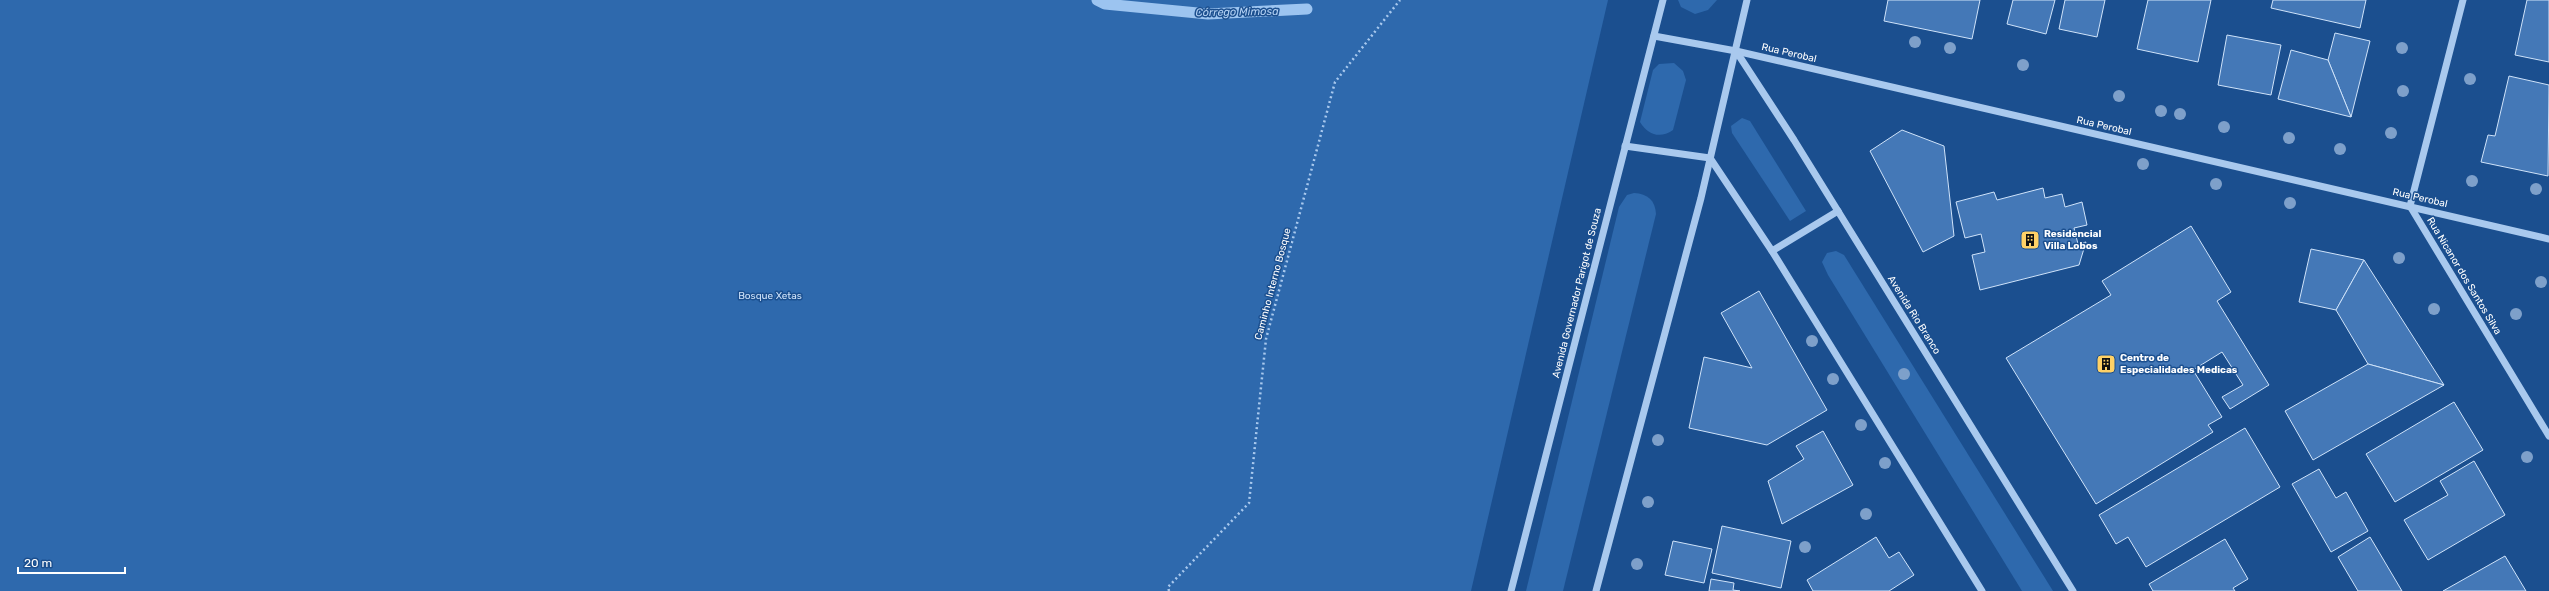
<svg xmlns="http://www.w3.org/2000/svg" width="2549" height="591" font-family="Rubik,sans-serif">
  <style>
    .green { fill: #2e69ad }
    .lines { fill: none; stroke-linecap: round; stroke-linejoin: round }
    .stream { stroke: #9cc4f0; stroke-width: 11 }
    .building { fill: #4478b7; stroke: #cfe3fa }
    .path { stroke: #a9c9ee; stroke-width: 2.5; stroke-dasharray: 2 3; stroke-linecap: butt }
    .minor { stroke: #a9c9ee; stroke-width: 7 }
    .tree { fill: #7ea0ca }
    .labels { text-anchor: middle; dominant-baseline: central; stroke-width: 3; stroke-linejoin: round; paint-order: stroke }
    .street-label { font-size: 10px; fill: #fff; stroke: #1b4f8f }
    .poi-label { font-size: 10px; font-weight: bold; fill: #fff; stroke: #1b4f8f; text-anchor: start }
    .park-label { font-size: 10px; fill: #cfe3fa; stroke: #1b4f8f }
    .water-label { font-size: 11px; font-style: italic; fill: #b5d3f5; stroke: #1b4f8f }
  </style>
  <rect width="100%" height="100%" fill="#1b4f8f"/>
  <g class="green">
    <path d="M0,0h1608l-137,591h-1471z"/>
    <path d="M1678,0h39l-9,10 -13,4 -14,-7z"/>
    <path d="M1674,63l9,8 3,9 -13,50c-13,9 -25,5 -33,-8l13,-52 6,-6z"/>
    <path d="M1742,118l8,3 56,90 -16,10 -58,-88 -1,-7z"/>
    <path d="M1634,193c14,1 21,7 22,21l-93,377h-37l93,-384 8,-12z"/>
    <path d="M1836,251l8,4 209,336h-31l-194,-316 -6,-13 5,-9z"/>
  </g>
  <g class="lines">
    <path class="stream" d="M1097,0l8,4 103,10 99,-5"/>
  </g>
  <g class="building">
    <path d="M1888,0h92l-8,39 -88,-18z"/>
    <path d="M2013,0h42l-9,34 -39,-10z"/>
    <path d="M2065,0h40l-8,37 -38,-8z"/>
    <path d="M2148,0h63l-13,62 -61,-13z"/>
    <path d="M2273,0h93l-6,28 -89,-20z"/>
    <path d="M2527,0h22v62l-34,-7z"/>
    <path d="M2335,33l35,8 -19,76 -23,-57z"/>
    <path d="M2227,35l54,10 -10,50 -53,-10z"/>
    <path d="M2291,50l37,10 23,57 -73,-18z"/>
    <path d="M2509,76l40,9 -1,91 -67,-14 7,-27 7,1z"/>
    <path d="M1902,130l42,16 10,90 -31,16 -53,-101z"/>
    <path d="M2043,188l2,10 17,-4 3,13 17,-5 5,23 -13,3 4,16 8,-2 -7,23 -99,25 -8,-35 13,-3 -4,-18 -16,4 -9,-36 38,-10 3,8z"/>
    <path d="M2191,226l40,66 -14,9 52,84 -39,24 -8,-12 21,-12 -21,-33 -29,18 29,47 -14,8 5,7 -117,72 -90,-146 105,-63 -9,-14z"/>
    <path d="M2311,249l53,11 -28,50 -37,-8z"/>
    <path d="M2364,260l80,125 -76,-21 -32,-54z"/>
    <path d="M1759,291l68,119 -60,35 -78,-17 15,-71 48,11 -31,-55z"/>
    <path d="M2368,364l76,21 -131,75 -28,-49z"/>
    <path d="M2454,402l29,48 -88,52 -29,-48z"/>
    <path d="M2245,428l35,59 -134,80 -18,-30 -12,7 -17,-29z"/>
    <path d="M1823,431l30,54 -71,39 -14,-43 36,-22 -8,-13z"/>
    <path d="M2474,461l31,54 -77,45 -24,-40 44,-25 -8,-14z"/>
    <path d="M2319,469l17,29 10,-6 22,39 -37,21 -39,-68z"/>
    <path d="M1722,526l69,15 -10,47 -69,-15z"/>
    <path d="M1876,537l13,21 10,-6 15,23 -25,16h-76l-6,-11z"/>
    <path d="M2370,537l32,54h-44l-20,-34z"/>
    <path d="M2225,539l23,40 -15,9 2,3h-82l-4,-7z"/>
    <path d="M1673,541l39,8 -8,34 -39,-8z"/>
    <path d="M2505,556l21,35h-83z"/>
    <path d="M1711,579l23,4 -1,7 7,1h-31z"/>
  </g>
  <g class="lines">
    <path class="path" d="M1169,591l-1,-4 81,-84 17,-164 69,-257 65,-82"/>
    <g class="minor">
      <path d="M2463,0l-53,206 139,230"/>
      <path d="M1654,36l82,15 813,188"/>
      <path d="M1736,51l58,89 279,451"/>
      <path d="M1625,146l85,12 62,93 210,340"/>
      <path d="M1772,251l66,-40"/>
      <path d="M1511,591l152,-591"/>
      <path d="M1596,591l105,-393 46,-198"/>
    </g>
  </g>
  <g class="tree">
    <circle cx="1915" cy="42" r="6"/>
    <circle cx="1950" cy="48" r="6"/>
    <circle cx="2402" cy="48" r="6"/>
    <circle cx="2023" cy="65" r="6"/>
    <circle cx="2470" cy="79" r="6"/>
    <circle cx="2403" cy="91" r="6"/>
    <circle cx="2119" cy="96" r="6"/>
    <circle cx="2161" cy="111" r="6"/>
    <circle cx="2180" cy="114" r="6"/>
    <circle cx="2224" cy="127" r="6"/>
    <circle cx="2391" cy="133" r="6"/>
    <circle cx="2289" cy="138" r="6"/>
    <circle cx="2340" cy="149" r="6"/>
    <circle cx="2143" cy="164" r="6"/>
    <circle cx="2472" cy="181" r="6"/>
    <circle cx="2216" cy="184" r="6"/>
    <circle cx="2536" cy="189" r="6"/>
    <circle cx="2290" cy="203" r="6"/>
    <circle cx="2399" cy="258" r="6"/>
    <circle cx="2541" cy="282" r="6"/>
    <circle cx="2434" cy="309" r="6"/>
    <circle cx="2516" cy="314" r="6"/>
    <circle cx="1812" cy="341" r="6"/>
    <circle cx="1904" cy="374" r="6"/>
    <circle cx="1833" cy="379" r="6"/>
    <circle cx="1861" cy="425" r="6"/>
    <circle cx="1658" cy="440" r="6"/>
    <circle cx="2527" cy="457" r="6"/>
    <circle cx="1885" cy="463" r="6"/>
    <circle cx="1648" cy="502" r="6"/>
    <circle cx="1866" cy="514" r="6"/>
    <circle cx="1805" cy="547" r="6"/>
    <circle cx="1637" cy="564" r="6"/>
  </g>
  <defs>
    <g id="building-square" transform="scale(1)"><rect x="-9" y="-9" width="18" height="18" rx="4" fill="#ffd166" stroke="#1b4f8f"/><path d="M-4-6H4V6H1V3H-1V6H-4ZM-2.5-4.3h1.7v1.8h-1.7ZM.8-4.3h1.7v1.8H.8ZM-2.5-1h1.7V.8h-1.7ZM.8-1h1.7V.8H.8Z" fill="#111"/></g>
  </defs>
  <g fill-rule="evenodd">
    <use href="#building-square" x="2030" y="240"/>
    <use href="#building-square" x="2106" y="364"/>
  </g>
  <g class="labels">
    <g class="street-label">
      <text transform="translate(1789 53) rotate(13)">Rua Perobal</text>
      <text transform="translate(2104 126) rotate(13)">Rua Perobal</text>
      <text transform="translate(2420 198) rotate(13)">Rua Perobal</text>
      <text transform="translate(2464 276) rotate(59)">Rua Nicanor dos Santos Silva</text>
      <text transform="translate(1273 284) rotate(-75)">Caminho Interno Bosque</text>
      <text transform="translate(1577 293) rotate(-76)">Avenida Governador Parigot de Souza</text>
      <text transform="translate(1914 315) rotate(58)">Avenida Rio Branco</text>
    </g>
    <g class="poi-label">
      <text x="2044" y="234">Residencial<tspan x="2044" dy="12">Villa Lobos</tspan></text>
      <text x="2120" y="358">Centro de<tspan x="2120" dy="12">Especialidades Medicas</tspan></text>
    </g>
    <g class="park-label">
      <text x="770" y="296">Bosque Xetas</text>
    </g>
    <g class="water-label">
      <text transform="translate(1237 12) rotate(-1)">Córrego Mimosa</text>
    </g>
  </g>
  <path d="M18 567v6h107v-6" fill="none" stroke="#ffffff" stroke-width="2"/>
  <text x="24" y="567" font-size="12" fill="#ffffff" stroke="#1b4f8f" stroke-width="3" paint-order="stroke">20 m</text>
</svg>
